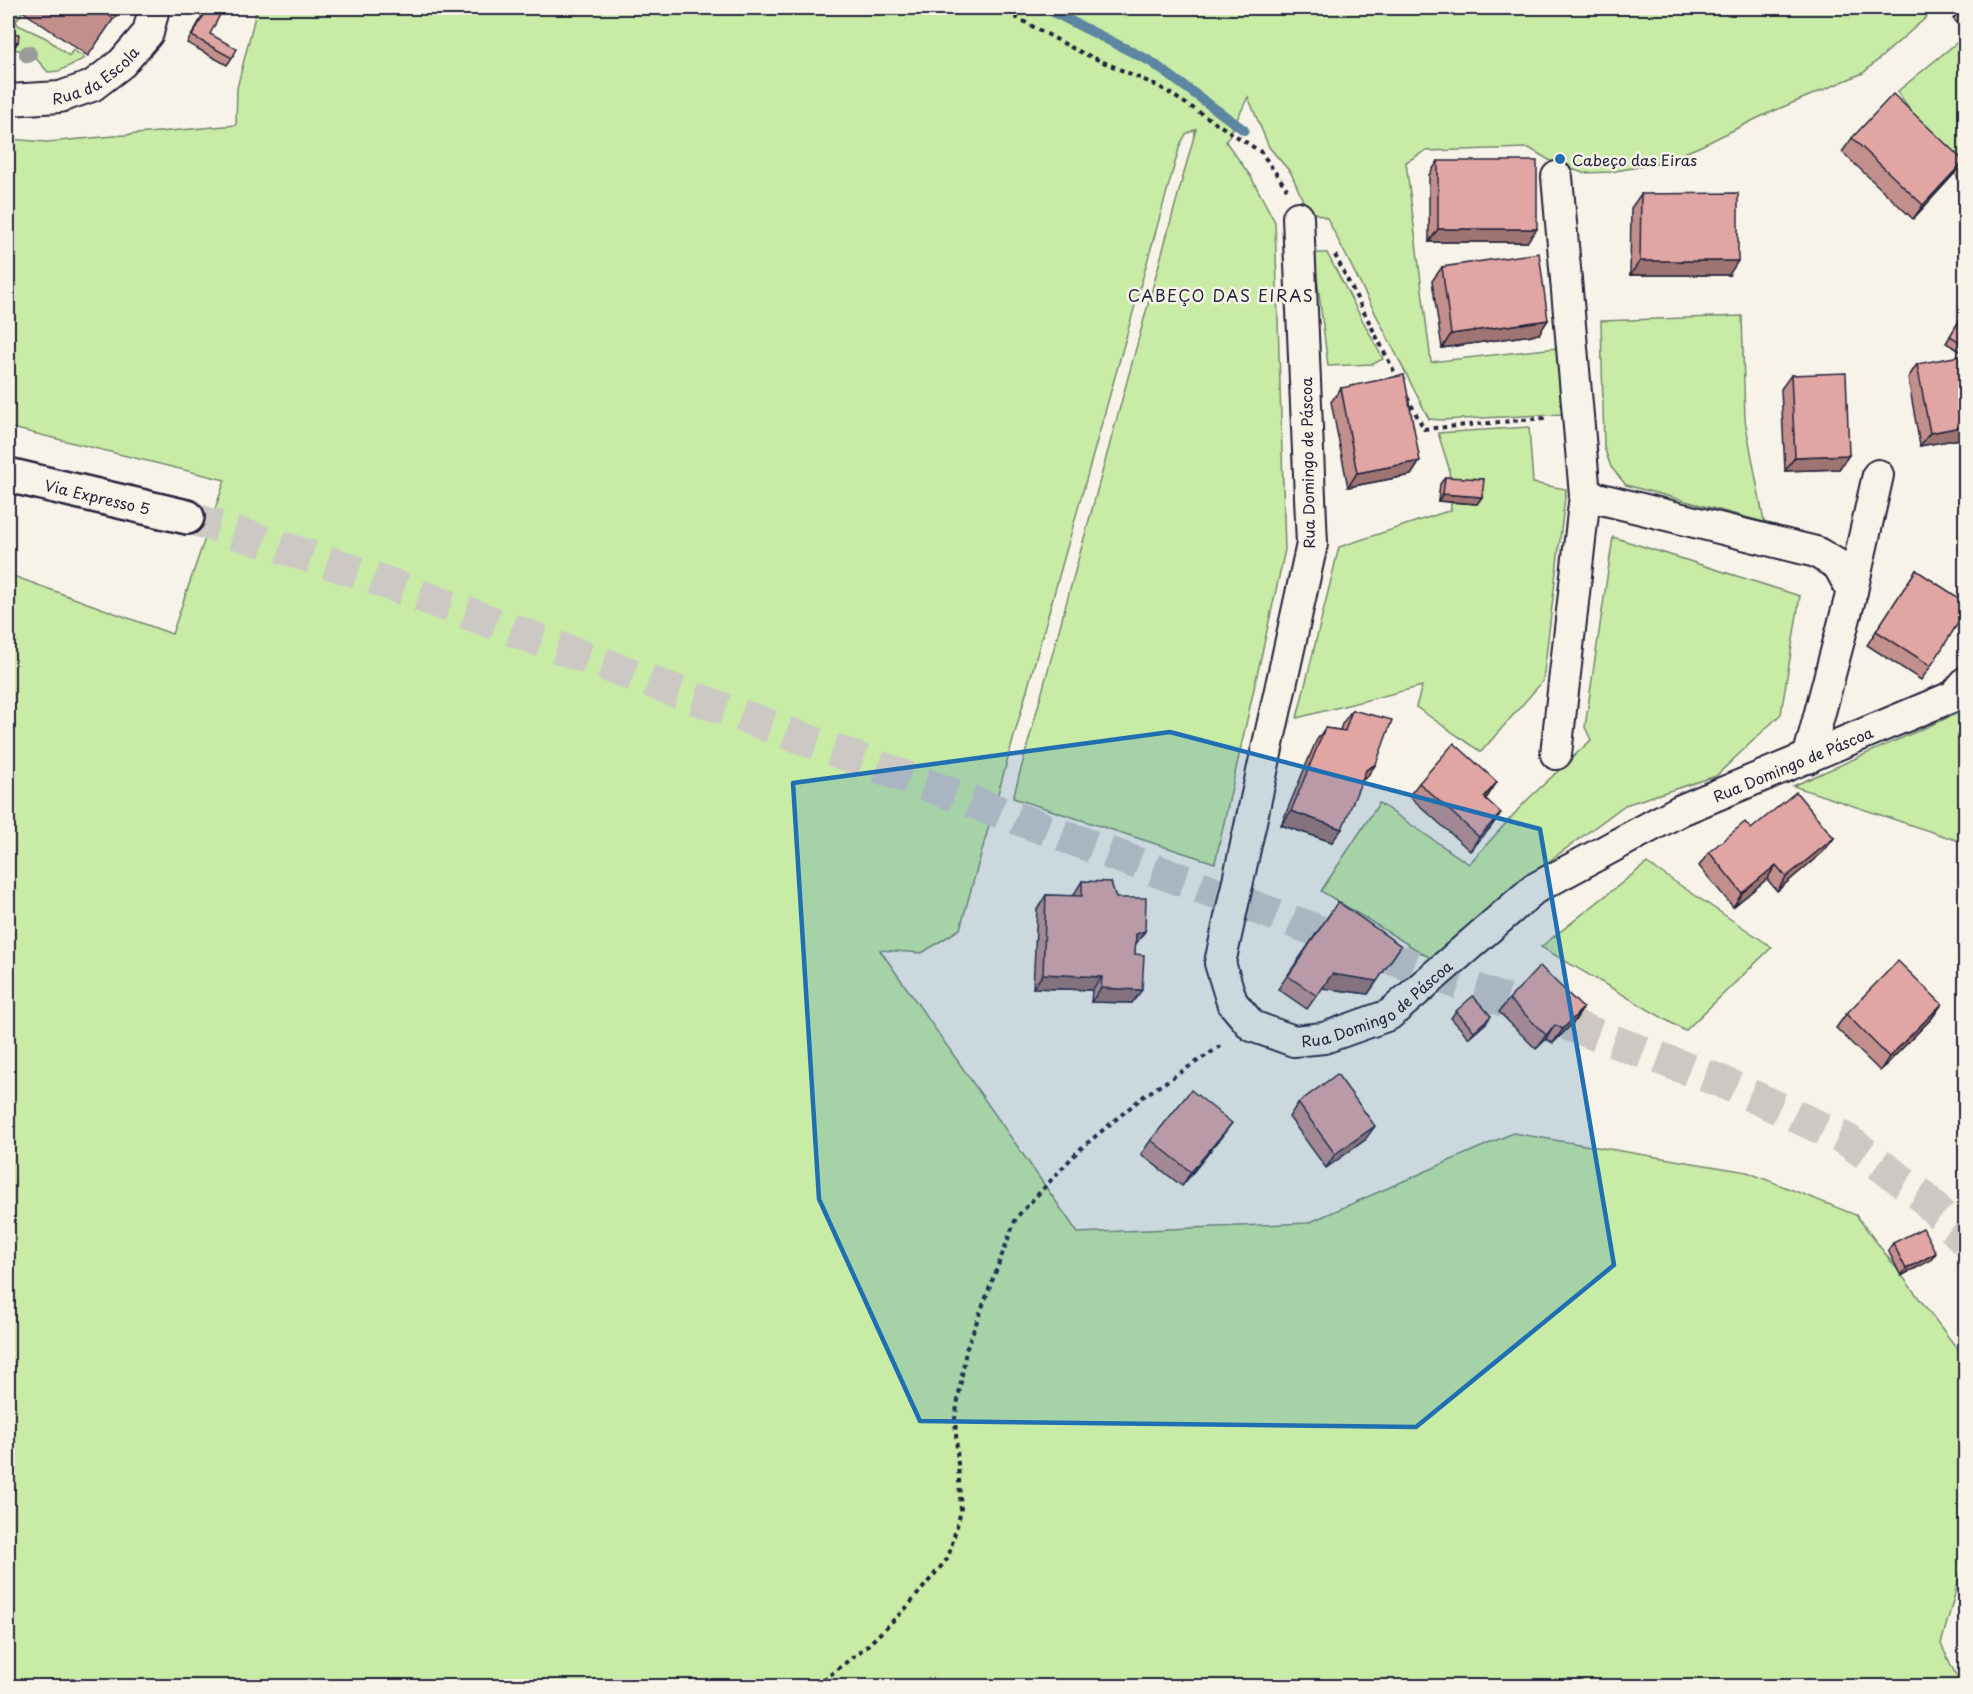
<svg xmlns="http://www.w3.org/2000/svg" width="1973" height="1694" font-family="'Playpen Sans',sans-serif">
  <style>
    .green { fill: #c8eba5; stroke: #758670; stroke-width: 1.5 }
    .lines { fill: none; stroke-linecap: round; stroke-linejoin: round }
    .stream { stroke: #5d86a2; stroke-width: 10 }
    .primary-tunnel { stroke: #ccc9c5; stroke-width: 33; stroke-dasharray: 33 16; stroke-linecap: butt }
    .street-casing { stroke: #22223b; stroke-width: 34 }
    .primary-casing { stroke: #22223b; stroke-width: 38 }
    .path { stroke: #22223b; stroke-width: 4; stroke-dasharray: 4.5 4.5; stroke-linecap: butt }
    .street { stroke: #f7f3e8; stroke-width: 30 }
    .primary { stroke: #f7f3e8; stroke-width: 33 }
    .tree { fill: #999c98 }
    .wall { fill: #c28f8c; stroke: #22223b; stroke-width: 1.5 }
    .shaded-wall { fill: #9e7472; stroke: #22223b; stroke-width: 1.5 }
    .building { fill: #e1a6a3; stroke: #22223b; stroke-width: 1.5 }
    .marked { fill: #1f6fb2; fill-opacity: 0.2; stroke: #1f6fb2; stroke-width: 4.5; stroke-linejoin: round }
    .poi-dot { fill: #1f6fb2; stroke: #f7f3e8; stroke-width: 2 }
    .labels { text-anchor: middle; dominant-baseline: central; stroke-width: 5; stroke-linejoin: round; paint-order: stroke }
    .street-label { font-size: 15px; fill: #22223b; stroke: #f7f3e8 }
    .poi-label { font-size: 15px; fill: #22223b; stroke: #f7f3e8; text-anchor: start }
    .neighbourhood-label { font-size: 16px; letter-spacing: 1.5px; fill: #22223b; stroke: #f7f3e8 }
  </style>
  <rect width="100%" height="100%" fill="#f7f3e8"/>
  <filter id="ink" filterUnits="userSpaceOnUse"><feTurbulence type="fractalNoise" baseFrequency=".0167" numOctaves="2"/><feDisplacementMap in="SourceGraphic" scale="12" xChannelSelector="R" yChannelSelector="G"/><feConvolveMatrix kernelMatrix="1 2 1 2 8 2 1 2 1" color-interpolation-filters="sRGB"/></filter>
  <g filter="url(#ink)">
    <g class="green">
      <path d="M8,8h8l6,5 -6,8 2,4 28,13 23,18 4,-6 12,8 -26,13 -11,1 -17,-19 -17,-4v-8l-6,-1z"/>
      <path d="M257,8h1680l-74,65 -101,43 -63,31 -43,17 -46,8 -27,1 -29,-10 -25,-15 -104,3 -19,11 25,200 125,-14 9,66 -124,6 -12,-1 -102,-201 -20,-8 -16,-37 -22,-26 -21,-50 -22,45 25,35 24,45 10,328 -70,313 -202,-65 183,-669 -10,5 -6,11 -220,784 -38,24 -42,-3 198,283 230,-10 205,-90 234,39 109,43 103,136 7,53 -1,154 -24,86 20,42h-1953v-1112l164,60 53,-154 -217,-53v-288l39,3 189,-17 1,-37z"/>
      <path d="M1960,40l5,6v142l-68,-96z"/>
      <path d="M1314,253h13l56,106 -10,5 -45,2z"/>
      <path d="M1742,316l3,104 19,102 -138,-37 -15,-18 -7,-20 -3,-126z"/>
      <path d="M1529,427l4,56 33,6 -23,192 -62,71 -65,-45 6,-21 -125,32 42,-171 112,-37 -2,-42 -11,-35z"/>
      <path d="M1613,537l187,59 -19,118 -65,62 -91,29 -127,94 -68,59 -109,-67 58,-88 90,61 56,-62 66,-62 -6,-13z"/>
      <path d="M1965,710v133l-172,-57z"/>
      <path d="M1647,863l125,84 -87,84 -144,-84z"/>
    </g>
    <g class="lines">
      <path class="stream" d="M1045,8l105,53 94,69"/>
      <path class="primary-tunnel" d="M187,517l162,52 1371,512 127,59 74,55 45,46"/>
      <g class="street-casing">
        <g id="street">
          <path id="s1" d="M8,100l52,-3 32,-11 30,-23 26,-30 6,-25"/>
          <path d="M1557,177l28,318 231,57 22,13 14,26"/>
          <path id="s2" d="M1298,217l14,327 -92,419 12,39 20,24 42,15 30,-3 65,-23 145,-126 147,-79 273,-114 12,-14"/>
          <path d="M1556,754l29,-259"/>
          <path d="M1808,758l44,-167 26,-116"/>
        </g>
      </g>
      <g class="primary-casing">
        <g id="primary">
          <path id="s3" d="M8,475l179,42"/>
        </g>
      </g>
      <g class="path">
        <path d="M999,8l77,42 84,37 101,65 26,37"/>
        <path d="M1335,255l63,124"/>
        <path d="M1407,397l17,32 121,-11"/>
        <path d="M816,1686l51,-40 40,-39 41,-49 13,-47 -6,-92 11,-69 50,-132 63,-68 65,-54 80,-52"/>
      </g>
      <use href="#street" class="street"/>
      <use href="#primary" class="primary"/>
    </g>
    <circle class="tree" cx="28" cy="54" r="9"/>
    <g class="wall">
      <path d="M20,8h101l-33,48 -63,-43z"/>
      <path d="M207,8l3,26 22,24 -5,7 -40,-22z"/>
      <path d="M1961,8h4v22l-12,-11z"/>
      <path d="M1852,138l112,23 -10,13 -41,45 -71,-67z"/>
      <path d="M1438,161l89,81h-98v-67z"/>
      <path d="M1641,194l88,81h-99l1,-67z"/>
      <path d="M1442,267l97,67 -97,14 -10,-67z"/>
      <path d="M1962,316l3,1v37l-19,-11z"/>
      <path d="M1917,364l48,74 -45,8 -12,-68z"/>
      <path d="M1791,375l58,80 -10,14 -54,2 -4,-82z"/>
      <path d="M1341,388l79,73 -9,14 -63,12 -17,-85z"/>
      <path d="M1445,477l37,20 -5,7 -39,-3 2,-17z"/>
      <path d="M1916,570l15,96 -10,14 -54,-35z"/>
      <path d="M1352,710l15,67 -6,4 -29,61 -51,-17 35,-84 9,-13 15,2 2,-6z"/>
      <path d="M1419,783l69,13 -3,3 6,28 -21,24 -61,-55z"/>
      <path d="M1751,829l83,9 -10,13 -47,40 -10,-12 -34,28 -34,-41 10,-14z"/>
      <path d="M1082,881l34,17 29,33 -10,14 -3,58 -41,-1 1,-12 -59,-2 4,-79 9,-14 27,1z"/>
      <path d="M1338,902l63,44 -33,48 -46,-6 -15,21 -29,-20z"/>
      <path d="M1509,999l74,9 -9,14 -21,21 -7,-4 -10,10 -37,-37z"/>
      <path d="M1942,1004l-10,14 -52,53 -44,-43 10,-14z"/>
      <path d="M1456,1011l30,12 -17,15 -18,-20z"/>
      <path d="M1298,1103l67,37 -39,28 -37,-51z"/>
      <path d="M1222,1136l-40,50 -41,-32 10,-14z"/>
      <path d="M1893,1243l38,17 -30,16 -13,-26z"/>
    </g>
    <g class="shaded-wall">
      <path d="M8,41l10,1 -5,7 -5,-1z"/>
      <path d="M1964,161l-10,13 -41,45 10,-14z"/>
      <path d="M1438,229h99l-10,13h-98z"/>
      <path d="M1640,261h98l-9,14h-99z"/>
      <path d="M1548,320l-9,14 -97,14 9,-14z"/>
      <path d="M1965,426v12l-45,8 10,-13z"/>
      <path d="M1849,455l-10,14 -54,2 10,-14z"/>
      <path d="M1420,461l-9,14 -63,12 9,-14z"/>
      <path d="M1443,494l39,3 -5,7 -39,-3z"/>
      <path d="M1376,764l-9,13 -11,7 10,-14z"/>
      <path d="M1497,782l-9,14 -14,15 10,-14z"/>
      <path d="M1291,811l51,18 -10,13 -51,-17z"/>
      <path d="M1501,813l-10,14 -21,24 9,-14z"/>
      <path d="M1834,838l-10,13 -47,40 9,-14z"/>
      <path d="M1776,865l-9,14 -34,28 9,-14z"/>
      <path d="M1145,931l-10,14 1,-11z"/>
      <path d="M1043,974l59,3 -10,13 -59,-2z"/>
      <path d="M1332,974l45,7 -9,13 -46,-6z"/>
      <path d="M1101,988l41,2 -10,13 -41,-1z"/>
      <path d="M1942,1004l-10,14 -52,53 9,-14z"/>
      <path d="M1583,1008l-9,14 -21,21 10,-14z"/>
      <path d="M1491,1016l-5,7 -17,15 5,-7z"/>
      <path d="M1555,1025l-9,14 -10,10 10,-14z"/>
      <path d="M1232,1123l-10,13 -40,50 9,-14z"/>
      <path d="M1375,1126l-10,14 -39,28 9,-14z"/>
      <path d="M1936,1253l-5,7 -30,16 5,-7z"/>
    </g>
    <g class="building">
      <path d="M98,8h23l-7,11z"/>
      <path d="M208,8h7l7,3 -12,23 27,15 -5,9 -40,-22z"/>
      <path d="M8,33l11,1 -1,8 -10,-1z"/>
      <path d="M1893,94l71,67 -41,44 -71,-67z"/>
      <rect x="1438" y="161" width="99" height="68"/>
      <path d="M1738,193v68h-98l1,-67z"/>
      <path d="M1539,253l9,67 -97,14 -9,-67z"/>
      <path d="M1962,316l3,1v28l-15,-9z"/>
      <path d="M1965,355v71l-35,7 -13,-69z"/>
      <path d="M1846,373l3,82 -54,2 -4,-82z"/>
      <path d="M1404,375l16,86 -63,12 -16,-85z"/>
      <path d="M1445,477l39,2 -2,18 -39,-3z"/>
      <path d="M1916,570l49,32v10l-34,54 -55,-35z"/>
      <path d="M1352,710l40,10 -16,44 -10,6 -24,59 -51,-18 34,-83 20,3z"/>
      <path d="M1454,743l43,39 -13,15 17,16 -22,24 -60,-54z"/>
      <path d="M1796,792l38,46 -48,39 -10,-12 -34,28 -33,-41 36,-30 6,7z"/>
      <path d="M1082,881l29,1 5,16h30l-1,33 -9,3 -1,20 9,1 -2,35 -41,-2 1,-11 -59,-3 3,-79 36,1z"/>
      <path d="M1338,902l63,44 -24,35 -45,-7 -15,22 -29,-20z"/>
      <path d="M1898,961l44,43 -53,53 -43,-43z"/>
      <path d="M1540,966l43,42 -20,21 -8,-4 -9,10 -37,-36z"/>
      <path d="M1473,996l18,20 -17,15 -18,-20z"/>
      <path d="M1337,1074l38,52 -40,28 -37,-51z"/>
      <path d="M1191,1090l41,33 -41,49 -40,-32z"/>
      <path d="M1923,1228l13,25 -30,16 -13,-26z"/>
    </g>
  </g>
  <path class="marked" d="M1170,732l370,97 74,436 -198,162 -496,-6 -101,-222 -26,-416z"/>
  <circle class="poi-dot" cx="1560" cy="159" r="6"/>
  <g class="labels">
    <g class="street-label">
      <text stroke="none"><textPath href="#s1" startOffset="94">Rua da Escola</textPath></text>
      <text transform="translate(1307 463) rotate(-91)">Rua Domingo de Páscoa</text>
      <text stroke="none"><textPath href="#s3" startOffset="92">Via Expresso 5</textPath></text>
      <text stroke="none"><textPath href="#s2" startOffset="1452">Rua Domingo de Páscoa</textPath></text>
      <text stroke="none"><textPath href="#s2" startOffset="966">Rua Domingo de Páscoa</textPath></text>
    </g>
    <g class="poi-label">
      <text x="1572" y="159">Cabeço das Eiras</text>
    </g>
    <g class="neighbourhood-label">
      <text x="1221" y="295">CABEÇO DAS EIRAS</text>
    </g>
  </g>
  <rect width="1973" height="1694" fill="none" stroke="#f7f3e8" stroke-width="30"/>
  <rect x="15" y="15" width="1943" height="1664" fill="none" stroke="#22223b" stroke-width="2" filter="url(#ink)"/>
</svg>
